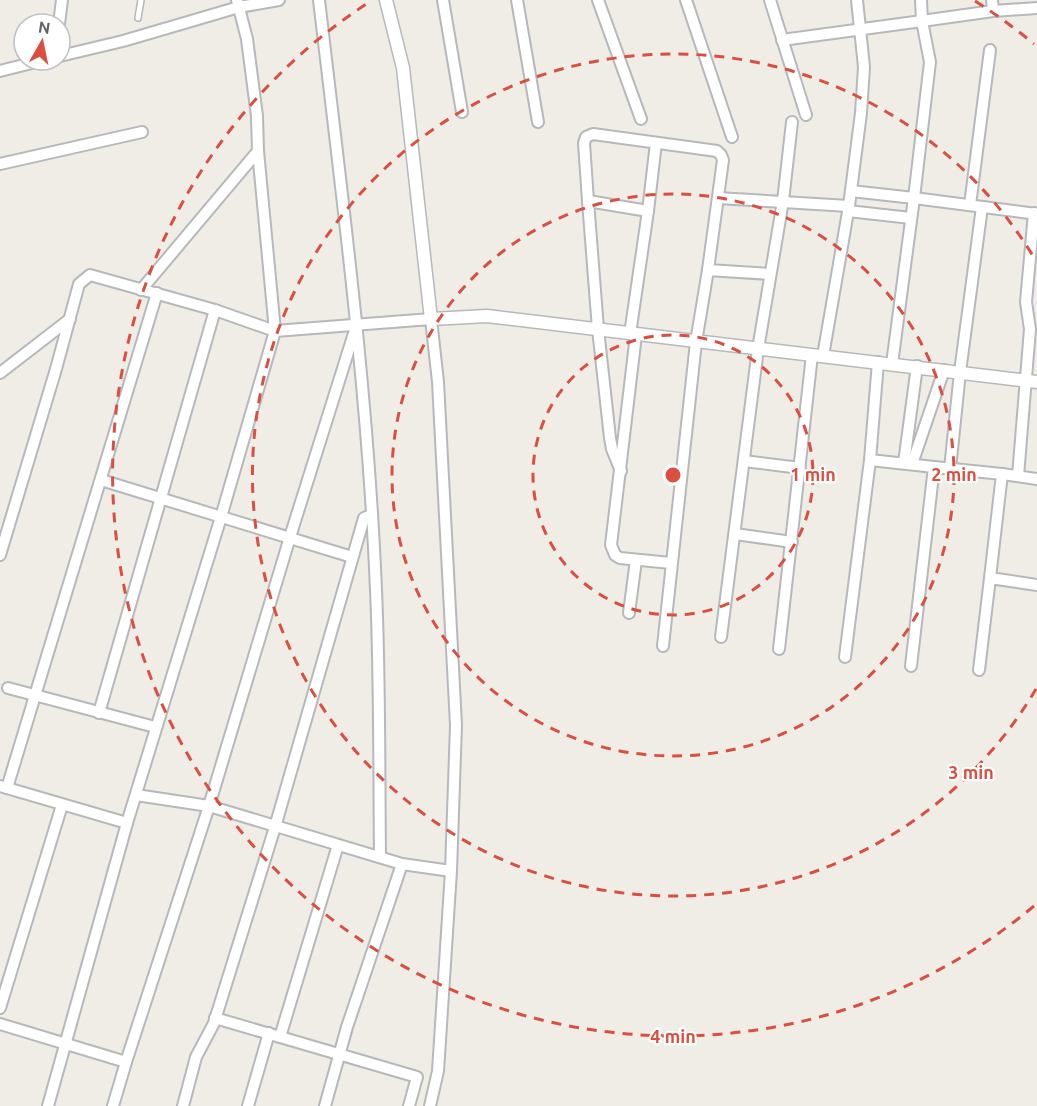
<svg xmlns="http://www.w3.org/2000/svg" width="1037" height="1106" font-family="Ubuntu,sans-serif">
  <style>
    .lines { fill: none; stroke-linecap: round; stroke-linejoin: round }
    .service-casing { stroke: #b6b8bb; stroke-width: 8 }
    .minor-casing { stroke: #b6b8bb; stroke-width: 14 }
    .tertiary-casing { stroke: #b6b8bb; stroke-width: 15 }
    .service { stroke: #fff; stroke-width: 5 }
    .minor { stroke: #fff; stroke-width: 10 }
    .tertiary { stroke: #fff; stroke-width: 12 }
    .ring { fill: none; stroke: #dc4e3f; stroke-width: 3; stroke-dasharray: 10 8 }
    .centre { fill: #dc4e3f; stroke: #fff; stroke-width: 3 }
    .ring-label { font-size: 18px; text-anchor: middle; font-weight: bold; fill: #dc4e3f; stroke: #fff; stroke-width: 4.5; stroke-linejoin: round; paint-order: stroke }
  </style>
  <rect width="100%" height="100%" fill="#efede6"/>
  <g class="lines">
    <g class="service-casing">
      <path id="service" d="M138,18l3,-18"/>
    </g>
    <g class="minor-casing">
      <g id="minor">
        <path d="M319,0c23,196 49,393 57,590 4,89 3,178 4,267"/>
        <path d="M443,0l19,112"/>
        <path d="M517,0l21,122"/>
        <path d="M598,0l43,119"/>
        <path d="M686,0l46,137"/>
        <path d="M770,0l36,115"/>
        <path d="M921,0l1,21 71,-10 -1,-11"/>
        <path d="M993,11l44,-3"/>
        <path d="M59,24l3,-24"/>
        <path d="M782,40l140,-19 8,41 -16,136 -63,-7"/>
        <path d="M60,56l63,-15 116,-34 40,-7"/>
        <path d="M0,71l44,-11"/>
        <path d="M0,164l142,-32"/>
        <path d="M718,198l131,8 12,-93 3,-46 -7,-67"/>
        <path d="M588,201l-4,-58 2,-6 7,-3 124,17 4,4 2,5 -15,110"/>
        <path d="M970,205l20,-155"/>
        <path d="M848,211l63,7"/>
        <path d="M141,290l117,-139"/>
        <path d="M630,334l18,-123 8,-68"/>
        <path d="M636,335l-25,210 4,10 5,3 51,5"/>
        <path d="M823,356l26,-150"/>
        <path d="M878,362l-8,98 64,7"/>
        <path d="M892,364l22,-166 123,16"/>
        <path d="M0,373l70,-54"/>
        <path d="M744,461l56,7"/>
        <path d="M904,463l13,-97"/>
        <path d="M912,464l32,-94"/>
        <path d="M950,469l10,-97 22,-165"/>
        <path d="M621,471l-9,-22 -2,-11 -12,-109 -10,-128 60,10"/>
        <path d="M1002,474l35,5"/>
        <path d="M1018,476l12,-147 -4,-27 8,-89"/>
        <path d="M101,480l251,77"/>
        <path d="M735,534l57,8"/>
        <path d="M0,555l56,-186 23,-85 11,-9 125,35 60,21 156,-12 7,63 18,343 -5,146 -13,200 -8,35"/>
        <path d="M629,613l7,-53"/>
        <path d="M721,637l37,-288 25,-148 9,-79"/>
        <path d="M663,646l33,-304 12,-72 62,4"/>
        <path d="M779,649l33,-294"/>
        <path d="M845,657l25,-197"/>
        <path d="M911,666l23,-199 68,7 -12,104"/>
        <path d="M979,670l11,-92 47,7"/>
        <path d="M8,688l147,39"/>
        <path d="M99,713l116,-403"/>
        <path d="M0,786l127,37"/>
        <path d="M7,788l150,-495"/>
        <path d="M136,795l73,11 193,58 49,7"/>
        <path d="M0,1008l62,-203"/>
        <path d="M215,1018l202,59 -8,29"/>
        <path d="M0,1024l126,38"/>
        <path d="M280,1037l58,-192"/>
        <path d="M48,1106l79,-283 94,-306 54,-186 -17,-180 -1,-35 -10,-77 -10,-39"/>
        <path d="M113,1106l13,-44 83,-256 81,-269 65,-207"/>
        <path d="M183,1106l13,-49 18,-34 61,-196 89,-309 8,-3"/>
        <path d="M248,1106l21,-73"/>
        <path d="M325,1106l22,-79 55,-163"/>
      </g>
    </g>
    <g class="tertiary-casing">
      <path id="tertiary" d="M386,0l17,68 28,251 56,-3 550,66"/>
    </g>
    <use href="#service" class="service"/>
    <use href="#minor" class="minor"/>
    <use href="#tertiary" class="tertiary"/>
  </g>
  <g class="ring">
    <circle cx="673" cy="475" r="140"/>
    <circle cx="673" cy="475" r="281"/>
    <path d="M1036 689A421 421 0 1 1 1036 261"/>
    <path d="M1034 906A562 562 0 1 1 371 1M975 1A562 562 0 0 1 1034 44"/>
  </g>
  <circle cx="673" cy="475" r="9" class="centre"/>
  <g class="ring-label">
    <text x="813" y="481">1 min</text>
    <text x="954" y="481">2 min</text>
    <text x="971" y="779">3 min</text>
    <text x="673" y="1043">4 min</text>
  </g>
  <g transform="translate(42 42) rotate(9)"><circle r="28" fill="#ffffff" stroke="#bfc0c1" stroke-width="1.5"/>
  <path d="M0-4.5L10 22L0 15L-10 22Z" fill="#dc4e3f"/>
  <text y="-9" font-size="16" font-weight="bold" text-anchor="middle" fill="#5e6165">N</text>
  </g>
</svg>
